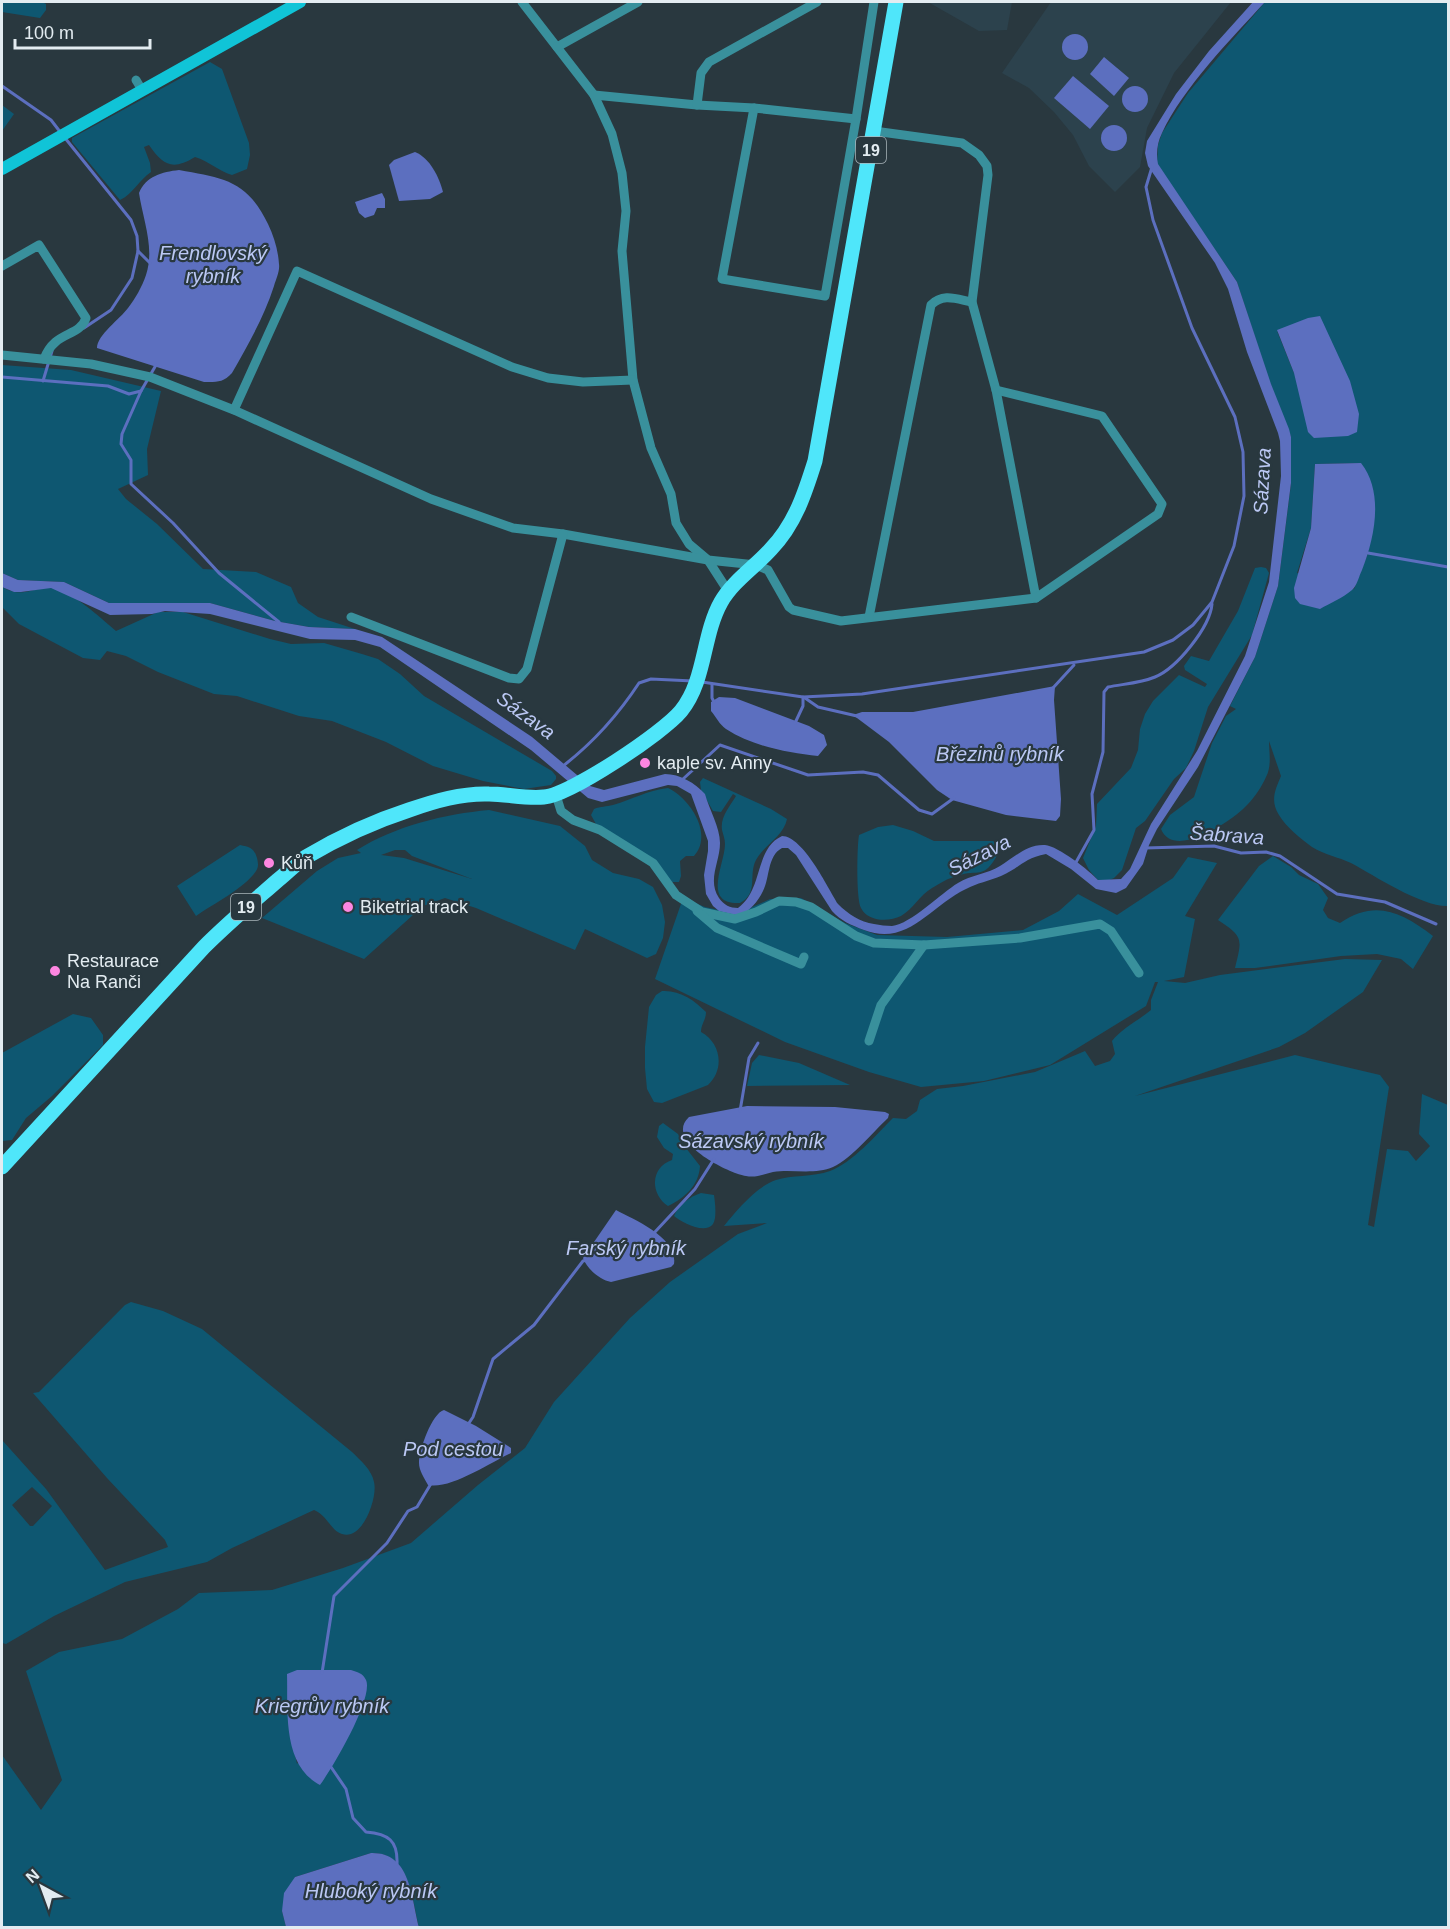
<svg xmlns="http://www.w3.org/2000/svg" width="1450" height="1929" font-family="Helvetica,sans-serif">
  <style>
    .built { fill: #2c424d }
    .green { fill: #0e5771; fill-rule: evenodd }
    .water { fill: #5c6fbf }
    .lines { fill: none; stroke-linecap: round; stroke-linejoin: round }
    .stream { stroke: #5c6fbf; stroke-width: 3 }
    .street { stroke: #39909c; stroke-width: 9 }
    .secondary { stroke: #10c4d7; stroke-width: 12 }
    .primary { stroke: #4fe6fa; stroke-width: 15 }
    .poi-dot { fill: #fd86e1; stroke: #29383f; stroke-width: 2 }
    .labels { text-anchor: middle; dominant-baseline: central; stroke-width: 4.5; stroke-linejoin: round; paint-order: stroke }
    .shield { fill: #29383f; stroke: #abb6bc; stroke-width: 1.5 }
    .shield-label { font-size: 16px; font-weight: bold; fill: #e3ecf1 }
    .poi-label { font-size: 18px; fill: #e3ecf1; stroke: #29383f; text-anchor: start }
    .water-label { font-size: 20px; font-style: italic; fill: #bbc8f4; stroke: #29383f }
  </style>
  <rect width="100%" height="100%" fill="#29383f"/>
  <g class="built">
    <path d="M928,2h84l-5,28 -28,1z"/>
    <path d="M1051,2h180l-57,71 -27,55 -7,39 -25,25 -26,-26 -16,-31 -19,-23 -25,-24 -27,-15z"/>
  </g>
  <g class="green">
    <path d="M2,2h40l4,2v6l-6,8 -38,-6z"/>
    <path d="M1265,2h183v904c-26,1 -73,-30 -97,-43 -13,-6 -26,-8 -39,-16 -11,-8 -26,-20 -33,-32 -9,-14 -4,-25 2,-39l-12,-35c0,11 3,25 -3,36 -4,9 -11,20 -18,27 -14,16 -74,57 -87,25l9,-14 24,-18 18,-54 14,-27 10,-7 -6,-3 25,-49 23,-71 13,-102v-47l-22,-57 -32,-98 -80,-118 1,-19 4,-12 26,-40zM1277,331l71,105 -54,-63zM1361,463l7,90 -14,36 -57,-16 14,-45 4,-64z"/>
    <path d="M210,62l12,7 27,74 1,12 -3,14 -15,6c-14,-4 -23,-14 -37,-18 -23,14 -32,8 -46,-12l-5,2 6,16 1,9c-12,8 -18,22 -31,28l-48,-58v-4z"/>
    <path d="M2,105l12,9 -12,17z"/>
    <path d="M2,365l69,5 90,21 -14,58 1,26 -30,14 8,10 31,25 46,45 53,3 35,15 7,16 20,14 37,12 -46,-2 -34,-6 -65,-18h-101l-45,-21 -46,-2 -16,-7z"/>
    <path d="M1261,567l5,1 3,5 -17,62 -44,72 -14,44 -8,17 -12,11 -29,42 -9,7 -14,42 -8,8 -7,3 -9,-1 -9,-10 -6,-12 13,-32 1,-22 34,-36 7,-18 2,-21 5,-15 8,-13 26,-26 26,12 2,-3 -22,-14 -1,-4 7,-10 18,5 29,-50 17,-43z"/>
    <path d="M2,587c4,2 8,4 13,5 12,2 26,-6 38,-4 23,6 45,28 63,43l42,-19h25l87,27 21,5 33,-1 38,11 16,5 22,15 24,22 128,75 4,5v3l-5,6 -27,4 -41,-8 -50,-15 -47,-24 -54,-21 -33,-5 -62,-20 -23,-2 -56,-22 -32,-16 -19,-5 -7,9 -17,-2 -64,-34 -17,-17z"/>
    <path d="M703,778l68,31 16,10c-3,17 -23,26 -31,41 -8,15 3,33 -16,43 -39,2 -15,-39 -15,-59 0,-5 -2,-10 -3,-14 -2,-13 8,-24 14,-34l-3,-2 -12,18 -8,-1 -12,-21 -1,-8z"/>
    <path d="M668,788c22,10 46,47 26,68h-8l-6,5 1,15 -2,6h-7l-52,-44 -24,-14 -5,-9 3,-6c7,-3 12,-2 19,-4 20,-6 33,-14 55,-17z"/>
    <path d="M489,810l71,16 25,20 7,14 21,13 26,6 14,8 9,18 3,17 -2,16 -7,16 -9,4 -62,-29 -10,21 -99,-42 -31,-10 -22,8 -59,53 -102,-41 55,-47 21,-13 23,-5 -4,-3c38,-24 88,-36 132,-40zM395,850h10l7,6 60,23 -68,-21 -23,-3z"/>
    <path d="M893,825l20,6 21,10h59l4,3 1,10c-15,27 -19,14 -41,22 -9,2 -18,8 -25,12 -12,7 -19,21 -31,28 -12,6 -33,6 -40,-8 -5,-9 -4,-62 -2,-73l19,-8z"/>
    <path d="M240,845c10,2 14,3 17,13 1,4 2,9 -1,13 -11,17 -43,33 -60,45l-19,-30z"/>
    <path d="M1273,856l18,11 8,8 19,9 10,14 -5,12 5,8 12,5c35,-24 62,-11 93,13l-20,33 -12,-10 -24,-5 -36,2 -86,12h-20c7,-29 9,-31 -17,-48l41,-54z"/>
    <path d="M1188,857l29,6 -32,53 10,3 -11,58 -20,4 21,2 35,-8 125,-16 37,1 -19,32 -58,41 -26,14 -144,49 160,-41 85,20 9,12 -21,138 6,2 13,-78 21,2 8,10 14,-15 -11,-12 3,-40 26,11v822h-1029c-7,-28 -9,-75 -48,-74l-76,24 -13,34 4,16h-284v-172l39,55 21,-30 -36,-109 33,-19 63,-13 56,-30 21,-16 73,-3 71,-22 68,-25 67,-58 47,-37 29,-46 76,-84 40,-36 68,-48 29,-11 -43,3c12,-15 33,-40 52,-46 15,-5 37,-3 54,-9 22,-8 46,-36 63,-53l13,1 11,-8 3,-11 17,-11 26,-3 72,-14 50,-21 10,15 15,-5 5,-7 -3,-13c9,-12 27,-21 39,-31v-10l7,-18h-3l-9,24 -96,59 -66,16 -63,6 -52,-15 -84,-30 -130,-63 28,-81 22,9 32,7 33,-15 31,-1 44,25 32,12 70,2 76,-7 36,-19 19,-17 39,21 56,-37zM297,1670h54l-54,94 -9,-44z"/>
    <path d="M662,991c18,-1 32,9 44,21 0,8 -5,12 -5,20 20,11 24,37 7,53l-46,18 -8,-1 -7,-13 -2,-21v-21l4,-40 7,-12z"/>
    <path d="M73,1014l18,4 12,17v10l-51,51 -26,22 -14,22 -10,1v-88z"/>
    <path d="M759,1055l40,8 51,22 -103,1 5,-23z"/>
    <path d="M663,1123l15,11 4,9 18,23c-1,19 -15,32 -32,40 -17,-11 -19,-38 4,-46l1,-6 -9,-6 -7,-11 2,-11z"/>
    <path d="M701,1193l13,2c1,7 3,23 -1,29 -8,11 -32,-2 -39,-8 4,-11 17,-20 27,-23z"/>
    <path d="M131,1302l32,9 39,18 150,123c8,8 20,18 22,30 4,15 -11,59 -32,52 -12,-4 -14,-18 -28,-24l-82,38 -25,14 -82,20 -71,34 -48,28 -4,-1v-203l44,49 59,81 63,-23 -3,-7 -58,-62 -74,-85 6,-1 86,-87zM32,1487l20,19 -19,20h-3l-18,-21z"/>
  </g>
  <g class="water">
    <path d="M1253,2h12c-34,37 -82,86 -103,131 -5,10 -6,21 -4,31l79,118 34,102 18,45 2,8v46l-13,103 -23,71 -57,110 -41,62 -8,16 -6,19 -17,24 -10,5 -20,-4 -25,-20 -25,-15c-24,5 -26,14 -45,22 -12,5 -24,7 -35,13 -36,17 -58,58 -102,41 -13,-5 -23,-9 -32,-19l-36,-56 -8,-7h-6c-15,8 -12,30 -19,43 -5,11 -14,20 -23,25l-21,-5 -6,-5 -7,-12 -2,-19 4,-24v-10l-17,-47 -14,-8 -9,-1 -66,17 -14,-4 -57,-48 -151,-103 -25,-7 -45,-1 -100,-25 -45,-3 -13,3 -42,1 -59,-27 -30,4h-7l-12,-5v-14l16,7 46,2 45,21h101l65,18 34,6 46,2 27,8 150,100 58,49 14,4 61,-16c15,0 30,9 40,20 4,15 15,33 15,49 0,19 -13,37 -1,55 5,7 11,10 19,10 26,-19 16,-59 44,-72 21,0 46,52 56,68 10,10 22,18 36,20 6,1 12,2 18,2 19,-2 49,-33 66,-43 13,-8 29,-9 42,-17 15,-9 27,-22 45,-21 13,1 45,26 53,35l23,-1 9,-10 21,-45 46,-73 48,-95 24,-74 12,-106 -1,-35 -2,-8 -31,-81 -19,-63 -13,-26 -67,-97 -3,-13 2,-12 29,-47 33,-43z"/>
    <circle cx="1075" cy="47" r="13"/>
    <path d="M1104,57l25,21 -15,18 -24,-22z"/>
    <path d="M1073,76l36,30 -19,23 -36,-31z"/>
    <circle cx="1135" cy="99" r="13"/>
    <circle cx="1114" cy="138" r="13"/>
    <path d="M415,152c15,6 24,25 28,40l-13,7 -31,2 -10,-36 5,-5z"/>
    <path d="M179,170c44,8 68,10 89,54 6,13 10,25 11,40 1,7 -3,15 -5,22 -10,31 -26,59 -42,87 -9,10 -16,9 -28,9l-107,-34c0,-13 23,-29 31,-40 7,-9 14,-21 18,-33 9,-27 -3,-55 -7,-82 7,-17 23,-21 40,-23z"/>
    <path d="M382,193l3,6v9h-8l-3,7 -9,3 -6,-5 -4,-11z"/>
    <path d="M1320,316l30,65 9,33 -2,18 -9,4 -34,2 -6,-6 -14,-59 -17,-43 31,-12z"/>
    <path d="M1361,463c23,29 14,74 1,107 -3,6 -5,16 -10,20 -9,8 -22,13 -32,19l-20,-5 -5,-6 -1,-10 17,-60 4,-64z"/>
    <path d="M1055,686l-1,14 7,99 -1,17 -4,5 -50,-6 -54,-15 -15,-10 -48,-48 -36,-27 9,-3h51z"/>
    <path d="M719,697l16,1 74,28 15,9 3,10 -9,11c-30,-3 -66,-10 -92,-27 -6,-4 -10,-12 -15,-18v-9z"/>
    <path d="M747,1106l88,1 50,5 4,2 -1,4c-16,15 -36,40 -55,49 -18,8 -41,2 -60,5 -9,2 -17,6 -27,4 -18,-3 -83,-35 -57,-59z"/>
    <path d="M616,1210c19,10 62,28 58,54l-3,3 -60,15c-11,-2 -24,-13 -28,-24z"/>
    <path d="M444,1410l32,16 35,22v5c-20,9 -61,37 -83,32 -4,-7 -9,-15 -9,-22 0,-13 13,-50 25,-53z"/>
    <path d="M297,1670h54c6,2 12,3 15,10 8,18 -34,89 -46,105 -38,-20 -32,-74 -33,-111z"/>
    <path d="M371,1853c40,-1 40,44 48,74h-133l-4,-16 2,-18 11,-16z"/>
  </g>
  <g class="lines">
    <g class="stream">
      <path d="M2,86l49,34 10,13"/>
      <path d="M65,138l66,82 6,16 1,15 -6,27 -21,32 -27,18"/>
      <path d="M138,251l12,12"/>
      <path d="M2,377l106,9 21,8 12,-3 -19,43 -1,10 10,16v24l42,39 46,50 60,49"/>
      <path d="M43,381l9,-30"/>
      <path d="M141,391l15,-26"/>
      <path d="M1368,553l80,14"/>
      <path d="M702,682l101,15 59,-3 282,-42 29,-12 20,-15 19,-23 22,-56 10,-50 -1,-44 -8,-35 -43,-89 -39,-108 -7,-33 6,-20"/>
      <path d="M712,684v14l2,4"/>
      <path d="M1052,689l22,-24"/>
      <path d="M805,698l13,9 39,9"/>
      <path d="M795,723l8,-17v-9"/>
      <path d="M563,766c31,-24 55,-51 76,-83l12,-4 42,2"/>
      <path d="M683,779l37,-34 88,30 55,-3 15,3 41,35 13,4 22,-16"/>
      <path d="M1145,848l69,-2 27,7 25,-1 14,4 57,38 48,8 51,22"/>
      <path d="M1075,864l19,-34 -2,-36 11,-42 1,-60 4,-5c15,-3 33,-4 47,-10 22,-9 55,-50 57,-73"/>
      <path d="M740,1111l9,-53 9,-15"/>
      <path d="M654,1233l41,-44 19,-30"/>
      <path d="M467,1426l6,-9 20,-58 41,-34 49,-64 4,-1"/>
      <path d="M322,1673l12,-77 53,-53 21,-32 9,-4 15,-25"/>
      <path d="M331,1767l15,22 7,29 13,14c22,2 32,8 31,32"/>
    </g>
    <g class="street">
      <path d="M522,2l72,93 18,39 10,39 4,38 -4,40 11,129 18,68 20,46 5,29 13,21 19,16 20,31"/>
      <path d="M557,47l81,-45"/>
      <path d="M136,80l6,10"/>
      <path d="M594,95l103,10 57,3 102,11"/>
      <path d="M697,105l4,-32 8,-11 108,-60"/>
      <path d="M754,108l-32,171 103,17 31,-177 18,-117"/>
      <path d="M874,131l88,12 17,12 8,11 1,9 -16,127 24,88 40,208"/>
      <path d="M2,266l37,-21 47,73c-7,20 -31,12 -42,41"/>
      <path d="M2,355l89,9 59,13 84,33 197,89 82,29 50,6 145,26 48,5 12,5 21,37 4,3 48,11 195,-23 122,-84 4,-10 -60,-88 -106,-26"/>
      <path d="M234,410l63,-139 215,96 36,11 35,4 50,-2"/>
      <path d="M351,617l158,61 10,1 8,-10 36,-135"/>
      <path d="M869,617l62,-312c12,-12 25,-6 41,-3"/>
      <path d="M556,795l5,16 12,9 27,10 53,33 23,32 26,17 33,7 21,-7 23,-11 17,1 15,5 45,29 18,7 50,2 96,-7 80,-14 11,7 28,42"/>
      <path d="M697,911l20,17 84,36 3,-7"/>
      <path d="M869,1041l12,-36 43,-60"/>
    </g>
    <path class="secondary" d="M2,169l298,-167"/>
    <path class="primary" d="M2,1167l202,-220c24,-24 49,-45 74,-67 9,-7 18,-17 28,-23 32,-19 69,-36 103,-47 26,-9 53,-17 80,-16 18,0 37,5 55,3 26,-2 119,-64 137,-86 25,-31 21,-75 40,-109 12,-21 34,-35 50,-53 24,-25 34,-56 44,-88l81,-459"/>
  </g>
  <g class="poi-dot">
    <circle cx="645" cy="763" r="6"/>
    <circle cx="269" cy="863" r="6"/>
    <circle cx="348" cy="907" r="6"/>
    <circle cx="55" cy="971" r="6"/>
  </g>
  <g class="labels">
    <g class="shield">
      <rect x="856" y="137" width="30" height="26" rx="4.5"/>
      <rect x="231" y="894" width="30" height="26" rx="4.5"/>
    </g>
    <g class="shield-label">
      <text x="871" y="150">19</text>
      <text x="246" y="907">19</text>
    </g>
    <g class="poi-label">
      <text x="657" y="763">kaple sv. Anny</text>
      <text x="281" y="863">Kůň</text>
      <text x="360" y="907">Biketrial track</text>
      <text x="67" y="961">Restaurace<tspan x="67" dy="21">Na Ranči</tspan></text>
    </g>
    <g class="water-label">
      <text x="213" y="253">Frendlovský<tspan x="213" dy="23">rybník</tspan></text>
      <text transform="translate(1262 481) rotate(-87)">Sázava</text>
      <text transform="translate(526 715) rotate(36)">Sázava</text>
      <text x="1000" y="754">Březinů rybník</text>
      <text transform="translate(1227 835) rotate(4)">Šabrava</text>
      <text transform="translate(979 855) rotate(-27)">Sázava</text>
      <text x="751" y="1141">Sázavský rybník</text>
      <text x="626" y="1248">Farský rybník</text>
      <text x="453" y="1449">Pod cestou</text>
      <text x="322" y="1706">Kriegrův rybník</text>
      <text x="371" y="1891">Hluboký rybník</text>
    </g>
  </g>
  <rect width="1450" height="1929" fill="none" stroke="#e3ecf1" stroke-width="6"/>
  <g transform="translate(42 1887) rotate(319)" stroke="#29383f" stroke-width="4.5" paint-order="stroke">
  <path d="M0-4.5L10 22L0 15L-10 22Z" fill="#e3ecf1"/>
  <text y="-9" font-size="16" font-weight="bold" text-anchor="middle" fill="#e3ecf1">N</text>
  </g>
  <path d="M15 39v9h135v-9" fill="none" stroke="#e3ecf1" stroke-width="3"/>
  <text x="24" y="39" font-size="18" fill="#e3ecf1" stroke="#29383f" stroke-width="4.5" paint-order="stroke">100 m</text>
</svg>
